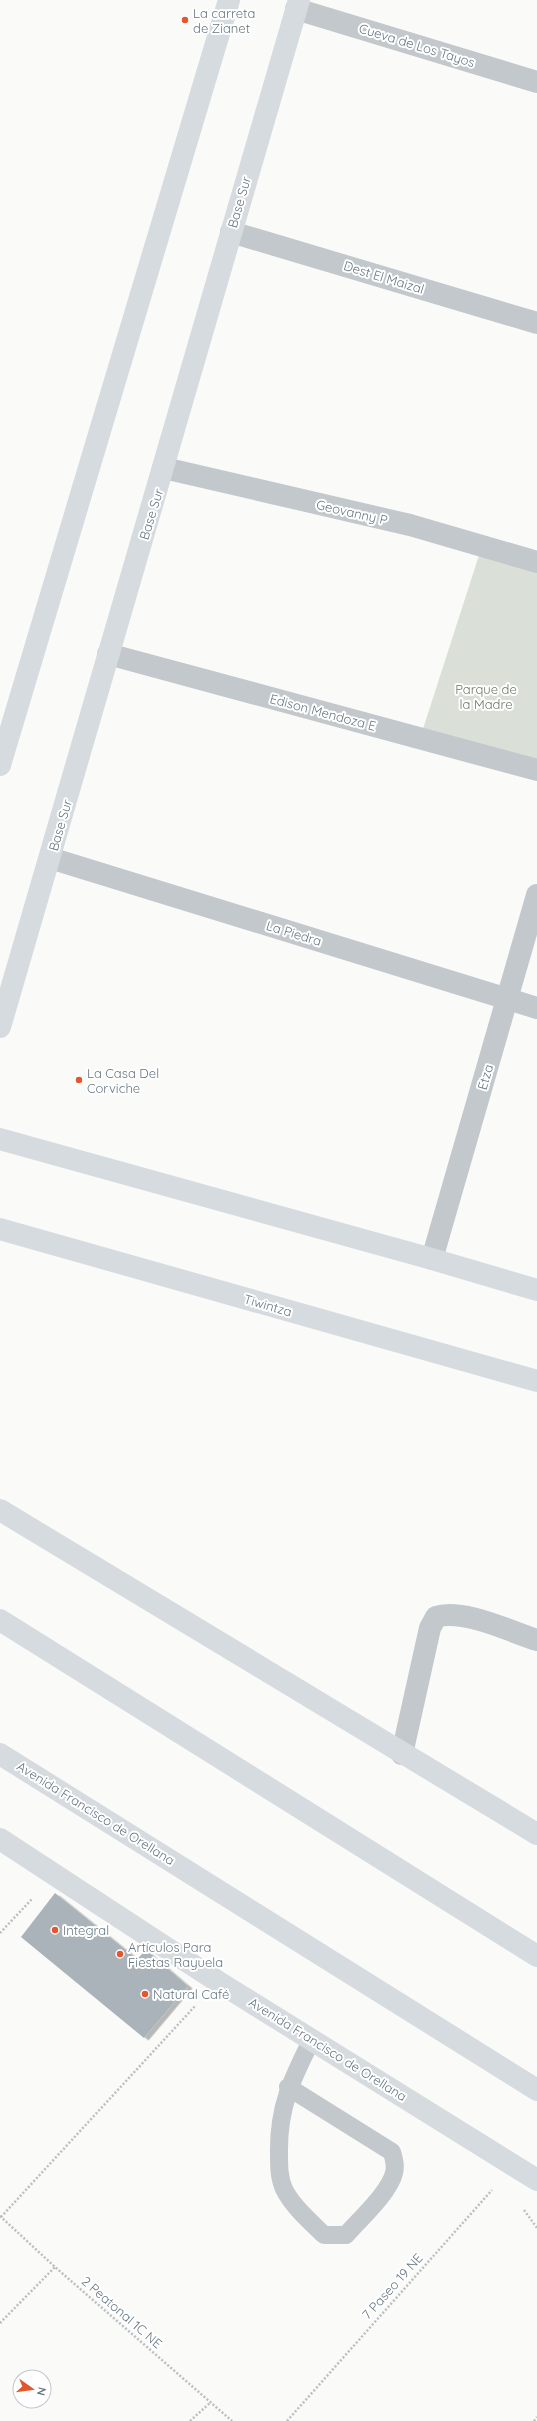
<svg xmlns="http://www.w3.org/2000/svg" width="537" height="2421" font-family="Quicksand,sans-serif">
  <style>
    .green { fill: #dadfd7 }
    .building { fill: #aab3b9; filter: url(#shadow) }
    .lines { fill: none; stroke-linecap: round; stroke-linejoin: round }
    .path { stroke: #bbbfc2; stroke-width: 2.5; stroke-dasharray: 2 2; stroke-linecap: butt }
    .lane { stroke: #c3c8cc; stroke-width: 18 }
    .street { stroke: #c3c8cc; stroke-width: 22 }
    .secondary { stroke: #d6dbdf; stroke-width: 22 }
    .primary { stroke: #d6dbdf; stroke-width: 22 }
    .highway { stroke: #d6dbdf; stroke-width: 22 }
    .poi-dot { fill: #e4572e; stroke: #fff; stroke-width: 1.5 }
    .labels { text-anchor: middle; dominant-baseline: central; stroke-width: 4; stroke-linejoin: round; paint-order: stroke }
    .poi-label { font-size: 13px; fill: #657683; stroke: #fff; text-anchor: start }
    .street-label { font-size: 13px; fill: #657683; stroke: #fff }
    .park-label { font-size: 13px; fill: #687a64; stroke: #fff }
  </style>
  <defs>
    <filter id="shadow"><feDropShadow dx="4.5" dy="2.5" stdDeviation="0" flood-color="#0004"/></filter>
  </defs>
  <rect width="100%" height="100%" fill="#fafaf8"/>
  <path class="green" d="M482,546l55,19v203l-114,-39z"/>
  <path class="building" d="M55,1893l82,66 9,-9 42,36 -44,52 -123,-101z"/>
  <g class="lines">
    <g class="path">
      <path d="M0,1933l32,-34"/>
      <path d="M524,2210l13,18"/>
      <path d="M0,2216l55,51 177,154"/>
      <path d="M1,2217l195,-212"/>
      <path d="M0,2323l55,-56"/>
      <path d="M190,2421l21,-19"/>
      <path d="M287,2421l205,-231"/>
      <path d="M534,2421l3,-4"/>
    </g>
    <path class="lane" d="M288,2087l104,65c2,7 4,14 2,21 -5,20 -34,46 -48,62h-22c-14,-14 -31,-28 -40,-46 -5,-11 -5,-23 -5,-35 -1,-47 13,-75 33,-115"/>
    <g class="street">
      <path d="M296,9l241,73"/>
      <path d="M231,232l306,91"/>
      <path d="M164,468l246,57 127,37"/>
      <path d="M108,654l429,116"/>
      <path d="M50,858l487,150"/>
      <path d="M432,1259l105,-364"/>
      <path d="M402,1754l28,-126 6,-11c27,-9 75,15 101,23"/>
    </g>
    <g class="secondary">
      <path d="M0,765l229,-765"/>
      <path d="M0,1027l299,-1027"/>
      <path d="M0,1139l432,120 105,31"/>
      <path d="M0,1229l537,152"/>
    </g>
    <g class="primary">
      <path d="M0,1510l537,324"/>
      <path d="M0,1839l217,142 320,199"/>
    </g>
    <g class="highway">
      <path d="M0,1620l537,336"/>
      <path d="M0,1754l537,336"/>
    </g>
  </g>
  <g class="poi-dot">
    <circle cx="185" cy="20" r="4"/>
    <circle cx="79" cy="1080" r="4"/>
    <circle cx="55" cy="1930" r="4"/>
    <circle cx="120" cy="1954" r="4"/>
    <circle cx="145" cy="1994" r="4"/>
  </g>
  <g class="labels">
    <g class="poi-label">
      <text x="193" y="13">La carreta<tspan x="193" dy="15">de Zianet</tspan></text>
      <text x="87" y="1073">La Casa Del<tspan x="87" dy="15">Corviche</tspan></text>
      <text x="63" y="1930">Integral</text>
      <text x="128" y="1947">Artículos Para<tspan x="128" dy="15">Fiestas Rayuela</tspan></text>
      <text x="153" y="1994">Natural Café</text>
    </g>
    <g class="street-label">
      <text transform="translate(417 45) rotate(17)">Cueva de Los Tayos</text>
      <text transform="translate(239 202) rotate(-74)">Base Sur</text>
      <text transform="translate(384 277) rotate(17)">Dest El Maizal</text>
      <text transform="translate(352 512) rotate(13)">Geovanny P</text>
      <text transform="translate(151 514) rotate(-73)">Base Sur</text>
      <text transform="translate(323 712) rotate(15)">Edison Mendoza E</text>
      <text transform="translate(60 825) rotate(-74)">Base Sur</text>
      <text transform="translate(294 933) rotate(17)">La Piedra</text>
      <text transform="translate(485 1077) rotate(-74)">Etza</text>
      <text transform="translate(268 1305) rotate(16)">Tiwintza</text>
      <text transform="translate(96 1813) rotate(32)">Avenida Francisco de Orellana</text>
      <text transform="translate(328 2049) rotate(32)">Avenida Francisco de Orellana</text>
      <text transform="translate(392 2286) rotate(-48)">7 Paseo 19 NE</text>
      <text transform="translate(122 2312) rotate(41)">2 Peatonal 1C NE</text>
    </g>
    <g class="park-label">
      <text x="486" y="689">Parque de<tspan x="486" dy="15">la Madre</tspan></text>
    </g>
  </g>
  <g transform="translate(32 2389) rotate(104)"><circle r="19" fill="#ffffff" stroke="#c1c8cd"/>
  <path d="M0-3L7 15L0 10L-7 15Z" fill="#e4572e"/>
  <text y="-6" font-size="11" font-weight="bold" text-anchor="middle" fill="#657683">N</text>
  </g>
</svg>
